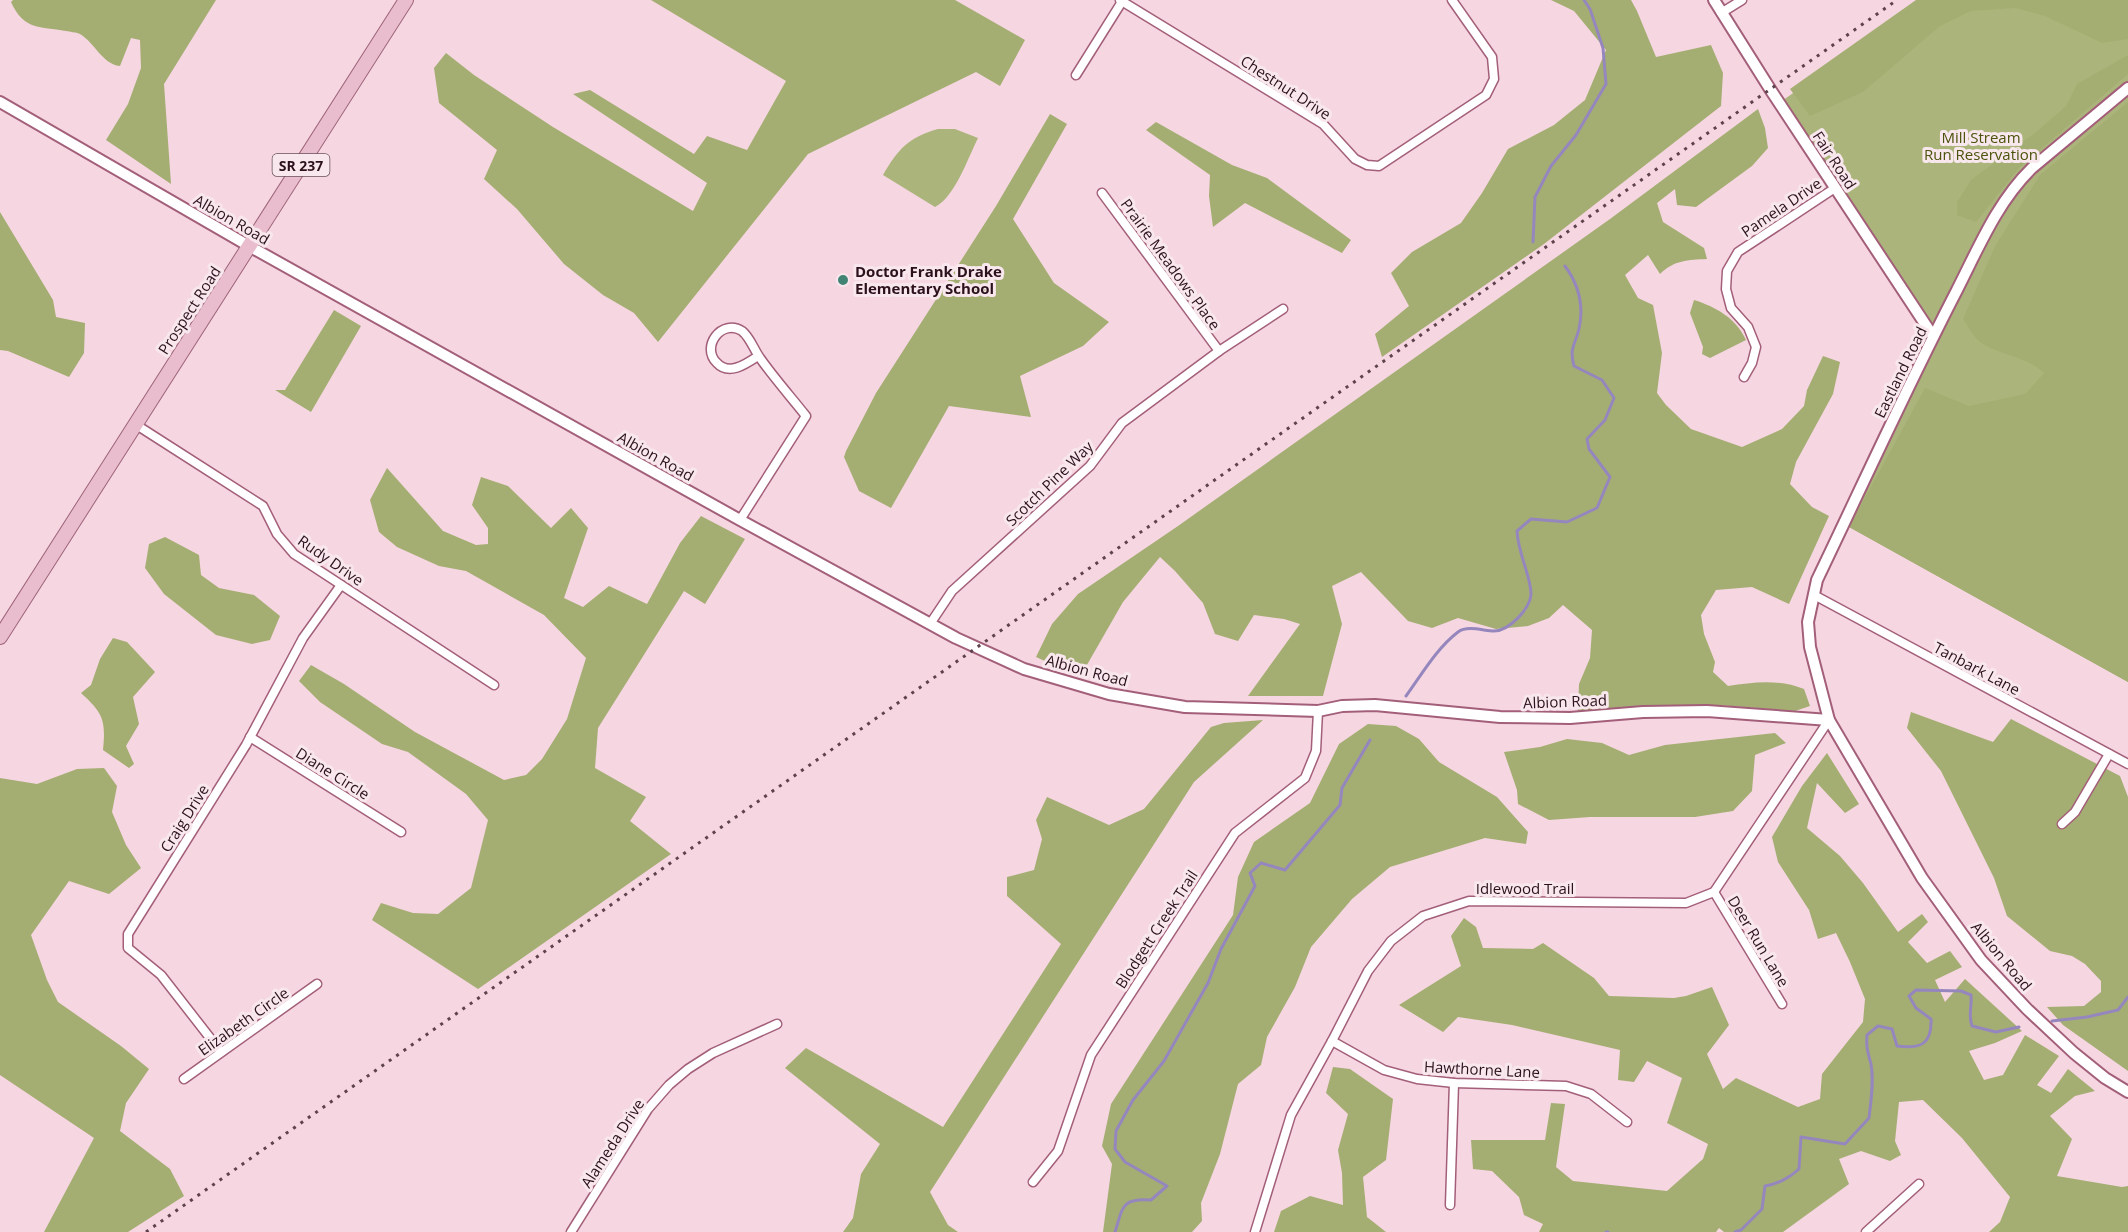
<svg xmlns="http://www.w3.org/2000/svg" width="2128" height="1232" font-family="'Open Sans',sans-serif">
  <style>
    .green { fill: #abb57b }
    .forest { fill: #a4ae72 }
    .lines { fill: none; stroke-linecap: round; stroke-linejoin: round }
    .stream { stroke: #9587be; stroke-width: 3 }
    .minor-casing { stroke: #a35f79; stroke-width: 11 }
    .tertiary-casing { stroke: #a35f79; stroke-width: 14 }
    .primary-casing { stroke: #9e647a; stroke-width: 16 }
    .minor { stroke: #fff; stroke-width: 8 }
    .tertiary { stroke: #fff; stroke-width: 10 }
    .primary { stroke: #e9bdcd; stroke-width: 14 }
    .rail { stroke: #5e424d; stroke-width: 3; stroke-dasharray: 3 6; stroke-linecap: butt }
    .poi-dot { fill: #428474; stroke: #f8e8ed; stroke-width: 2 }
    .labels { text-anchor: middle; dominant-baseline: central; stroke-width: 6; stroke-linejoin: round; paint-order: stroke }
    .shield { fill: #f8e8ed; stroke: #69525b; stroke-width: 1.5 }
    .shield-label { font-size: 14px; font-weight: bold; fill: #2c111c }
    .street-label { font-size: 15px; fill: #2c111c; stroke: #f8e8ed }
    .park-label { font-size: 15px; fill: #4b530c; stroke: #f8e8ed }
    .poi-label { font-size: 15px; font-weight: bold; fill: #2c111c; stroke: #f8e8ed; text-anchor: start }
  </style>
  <rect width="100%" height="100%" fill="#f6d6e1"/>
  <g class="green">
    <path d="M1926,0h202v682l-286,-159 90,-184 -153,-236z"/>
    <path d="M938,129h17l23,9c-10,20 -23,59 -43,69l-52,-32c15,-26 26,-38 55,-46z"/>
  </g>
  <g class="forest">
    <path d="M13,0h203l-52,84 7,100 -65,-44 22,-36 13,-36 -1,-28 -9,-2 -11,28c-18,-2 -25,-23 -40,-32 -4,-2 -10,-2 -14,-3 -26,-5 -42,0 -55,-29z"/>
    <path d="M651,0h304l70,40 -25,46 -24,-14 -168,82 -150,188 -24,-29 -31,-18 -39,-31 -47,-55 -33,-30 13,-29 -58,-47 -5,-35 12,-15 28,22 79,52 140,84 14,-28 -134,-89 17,-4 104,64 13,-18 40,14 39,-69z"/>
    <path d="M1551,0h80l6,11 19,46 55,-12 12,28 -2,33 -177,138 -162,113 -7,-23 34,-28 -18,-33 21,-21 49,-29 21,-30 26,-44 46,-24 31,-25 21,-50 -32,-39z"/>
    <path d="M1916,0h212v39l-26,4 -57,-27 -30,-8 -44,3 -31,15 -77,66 -53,24 -20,-27z"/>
    <path d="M2128,55v19l-109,94 -43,54 -19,-7v-13l14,-22 65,-48 30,-26 11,-22z"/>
    <path d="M2128,102v580l-279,-155 76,-139 44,18 56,-12 19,-21c-20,-18 -44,-17 -64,-31 -7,-5 -12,-16 -17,-23l32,-73 45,-71z"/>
    <path d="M1758,109l7,19 3,20 -16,18 -56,41 -19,-2 -2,-16 -18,14 6,19 41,26 3,11c-19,1 -33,1 -47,15l-12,-19 -23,20 13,23 15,7 9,48 -5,40 9,12 25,24 51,18 40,-18 22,-23 3,-16 16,-34 17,6 -7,32 -37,68 -6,22 22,23 17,9 -40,88 -37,-17 -36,3 -15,25 3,19 11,28 -2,10 15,14c26,-4 51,-7 76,3l6,17 -15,5 -78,-6 -139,6 1,-27 11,-26 2,-28 -29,-25 -14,13 -21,8 -32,3 -38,-11 -26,10 -24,-7 -47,-49 -29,14 10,38 -19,72h-75l52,-72 -16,-5 -30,-4 -16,26 -23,-7 -12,-31 -28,-32 -15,-14 -37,45 -43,75 -44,-20 16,-33 26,-30 100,-68 432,-307z"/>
    <path d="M1050,114l17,10 -54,95 41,64 55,39 -26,24 -63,30 11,41 -82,-11 -58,102 -32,-17 -15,-34 2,-6 30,-58 120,-187z"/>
    <path d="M1156,122l76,43 35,13 84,62 -9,13 -97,-50 -32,24 -4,-31 1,-21 -64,-45z"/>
    <path d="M0,212l53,88 3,17 29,6 -1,30 -15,24 -61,-26 -8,-1z"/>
    <path d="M1694,300c22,7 42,18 52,40l-36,18 -8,-4 1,-7 -13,-34z"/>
    <path d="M334,310l27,16 -50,86 -36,-22h10z"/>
    <path d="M387,468l56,63 33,14 12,-1v-16l-16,-23 9,-28 27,9 43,42 20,-20 17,20 -24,70 19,9 26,-21 38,18 33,-61 21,-27 44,23 -40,65 -21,-13 -86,137 -3,40 51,29 -16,24 41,33 -193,135 -106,-69 9,-17 32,10 25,1 33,-26 17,-68 -22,-26 -58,-42 -26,-8 -62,-42 -21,-21 12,-16 33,19 71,48 89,48 22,-5 16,-16 25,-40 19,-61 -42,-43 -78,-44 -27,-5 -42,-19 -18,-15 -9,-32z"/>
    <path d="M165,537l34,18 2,20 18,13 35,7 26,21 -10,24 -18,4 -36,-9 -52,-41 -19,-26 4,-24z"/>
    <path d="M113,638l14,4 28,30 -22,25 6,27 -13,22 8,18 -5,4 -26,-18c3,-30 0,-37 -22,-57l10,-8 9,-26z"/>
    <path d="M1911,712l82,30 18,-23 109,57 8,21v274l-65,-46 -16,-18 37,-1 17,-14v-11l-16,-17 -13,-8 -22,-5 -43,-35 -13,-38 -53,-107 -34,-43z"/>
    <path d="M1263,720l-69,62 -264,410 18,33 10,7h-115l10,-14 8,-44 19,-30 -95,-76 21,-20 137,79 118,-183 -54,-48v-19l27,-7 8,-31 -6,-19 11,-23 62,28 35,-16 67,-82 13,-4z"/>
    <path d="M1368,724l28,2 23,13 20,23 58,35 31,35 -2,12 -41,-6 -95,29 -38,32 -41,48 -16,40 -28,50 -6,28 -23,19 -18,70 -19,49 1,18 -10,11h-89l9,-68 -10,-18 9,-42 122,-189 5,-38 16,-35 56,-39 29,-59z"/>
    <path d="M1775,733l11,10 -31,12 -3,36 -19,20 -38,6h-105l-41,3 -31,-16 -1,-14 -13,-38 36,-5 27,-8 35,4 27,12 36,-10z"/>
    <path d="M1827,753l32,51 -14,9 -28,-30 -10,45 33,28 23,27 35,49 24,-18 6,8 -20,20 19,21 23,-12 12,16 -27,13 10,22 20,-23 57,52 -27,12 -26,8 15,29 19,-5 22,-40 34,21 -22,29 14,8 17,-24 27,22 -20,5 -25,20 22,23 -15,37 65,11 6,-1v46h-139l11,-10 10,-25 -48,-59 -39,-38 -24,2 -4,39 6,14 -11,6 -29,-10 -22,8 10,25 -66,48h-59l-5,-4 -3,4h-177l4,-8 -19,-9 -5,-18 -27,-26 -19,-2 -2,-29h74l6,-37 14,1 -9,63 17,14 94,10 36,-32 5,-15 -41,-21 15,-45 -35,-17 -13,21 -16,-2 2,-30 -108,-25 -54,-8 -15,15 -44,-27 62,-39 -10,-30 13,-18 12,9 7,21 50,1 10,-6 51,35 15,18 65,2 12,-2 26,-9 17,38 -22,29 16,35 13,-11 62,29 22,-8 2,-25 41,-52 2,-23 -15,-37 -14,-29 -18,6 -9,-29 -31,-48 -6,-25 30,-51z"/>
    <path d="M104,768l13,18 -5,26 14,33 15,23 -32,26 -40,-13 -38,54 16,45 11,22 63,44 28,23 -23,34 -6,28 50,38 14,27 -56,36h-84l50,-94 -94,-63v-297l37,6 40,-15z"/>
    <path d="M1333,1067l17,2 43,30 -7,61 -23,17 4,40 19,15h-112l7,-21 29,-15 33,9 -1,-32 -4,-23 10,-36 -22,-21z"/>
  </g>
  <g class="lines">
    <g class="stream">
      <path d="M1533,242l2,-45 16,-31 25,-31 30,-51 -3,-36 -13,-39 -6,-9"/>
      <path d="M1406,696c16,-22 31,-48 52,-64 10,-7 26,-1 36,-1 15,0 36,-22 37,-37 0,-18 -13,-40 -14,-63l14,-12 36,3 30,-14 13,-31 -21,-28 -2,-10 18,-19 9,-22 -12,-18 -28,-14c-5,-18 1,-21 5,-37 5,-23 0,-44 -14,-63"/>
      <path d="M2052,1021l35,-4 31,-7 10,-13"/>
      <path d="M1115,1232c8,-25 6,-34 36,-32l16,-14 -42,-24 -10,-13 1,-18 17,-31 31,-39 44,-78 13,-34 34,-63 -5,-13 11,-10 24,7 55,-65 2,-17 28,-48"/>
      <path d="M1606,1232h2"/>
      <path d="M1735,1232l6,-2 21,-21 3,-23c14,-3 23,-7 34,-17l2,-32 44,7 24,-26c2,-17 5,-37 2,-54 -3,-12 -5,-15 -4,-29l11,-9 14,3 5,17c23,3 35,-1 34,-27l-15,-11 -7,-12 7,-6 45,1 10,4c1,12 -3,20 1,31l24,6 23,-5"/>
    </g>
    <g class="minor-casing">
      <g id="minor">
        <path d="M1120,0l203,124 32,35 12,6 12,1 107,-71 8,-16 -2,-22 -40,-57"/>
        <path d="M1721,13l21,-13"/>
        <path d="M1076,75l47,-75"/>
        <path d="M1102,193l117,158"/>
        <path d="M1744,377l8,-14 4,-16 -8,-20 -17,-19 -5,-19 1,-18 11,-19 97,-64"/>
        <path d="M135,424l128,82 14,28 17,20 200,131"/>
        <path d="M740,520l66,-104c-15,-19 -32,-38 -46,-58 -6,-8 -10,-21 -18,-27 -20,-13 -42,16 -25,32 12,13 29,1 41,-7"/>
        <path d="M1814,595l314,169"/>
        <path d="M930,624l22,-33 138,-125 32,-43 97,-72 64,-42"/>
        <path d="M250,737l151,95"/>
        <path d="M2062,824l13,-12 34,-58"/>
        <path d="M1714,892l68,112"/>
        <path d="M1332,1041l52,29 33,9 37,4 112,3 25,8 36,28"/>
        <path d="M221,1052l-60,-77 -33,-27v-14l118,-189 57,-107 38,-53"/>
        <path d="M184,1079l133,-95"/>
        <path d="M1033,1182l25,-31 33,-96 144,-222 70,-55 11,-27 2,-40"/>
        <path d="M1450,1205l4,-122"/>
        <path d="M571,1232l77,-123 21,-24 19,-16 25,-16 64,-29"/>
        <path d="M1255,1232l36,-117 41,-74 36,-70 23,-30 32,-25 46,-15 217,2 28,-11 115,-172"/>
        <path d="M1866,1232l53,-48"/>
      </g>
    </g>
    <g class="tertiary-casing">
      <g id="tertiary">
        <path d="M1714,0l56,89 163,247"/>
        <path d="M2128,88l-96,80c-35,34 -54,81 -76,124 -49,95 -93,192 -139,288l-9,42 2,25 19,73 93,158 59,82 46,49 47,44 31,25 23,14"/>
        <path d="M0,102l249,144 491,274 216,118 68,31 85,25 76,13 133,4 24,-5 33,-1 125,12 70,1 73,-6 64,-1 122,9"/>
      </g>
    </g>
    <g class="primary-casing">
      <path id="primary" d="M0,637l406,-637"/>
    </g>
    <use href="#minor" class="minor"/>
    <use href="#tertiary" class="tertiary"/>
    <use href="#primary" class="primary"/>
    <path class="rail" d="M146,1232l1751,-1232"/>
  </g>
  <circle class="poi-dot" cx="843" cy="280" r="6"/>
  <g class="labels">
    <rect class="shield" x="272.5" y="154" width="57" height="22" rx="4.5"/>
    <g class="shield-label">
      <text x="301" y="165">SR 237</text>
    </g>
    <g class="street-label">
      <text transform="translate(1286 87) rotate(33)">Chestnut Drive</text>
      <text transform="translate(1835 160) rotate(57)">Fair Road</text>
      <text transform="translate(1781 207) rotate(-34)">Pamela Drive</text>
      <text transform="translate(232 219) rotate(30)">Albion Road</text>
      <text transform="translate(1171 264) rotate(54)">Prairie Meadows Place</text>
      <text transform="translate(189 310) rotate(-57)">Prospect Road</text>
      <text transform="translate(1900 372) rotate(-64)">Eastland Road</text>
      <text transform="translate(656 456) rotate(29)">Albion Road</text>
      <text transform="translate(1049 483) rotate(-44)">Scotch Pine Way</text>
      <text transform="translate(331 560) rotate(35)">Rudy Drive</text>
      <text transform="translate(1977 668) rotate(28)">Tanbark Lane</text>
      <text transform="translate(1087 670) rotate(15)">Albion Road</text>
      <text transform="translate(1565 701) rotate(-2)">Albion Road</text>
      <text transform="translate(333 773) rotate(32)">Diane Circle</text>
      <text transform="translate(184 818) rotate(-58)">Craig Drive</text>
      <text x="1525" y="888">Idlewood Trail</text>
      <text transform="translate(1156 929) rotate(-57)">Blodgett Creek Trail</text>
      <text transform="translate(1759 941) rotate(59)">Deer Run Lane</text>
      <text transform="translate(2002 956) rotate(50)">Albion Road</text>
      <text transform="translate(243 1021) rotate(-35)">Elizabeth Circle</text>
      <text transform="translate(1482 1069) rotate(3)">Hawthorne Lane</text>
      <text transform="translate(612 1143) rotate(-57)">Alameda Drive</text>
    </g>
    <g class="park-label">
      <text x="1981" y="137">Mill Stream<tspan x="1981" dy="17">Run Reservation</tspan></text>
    </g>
    <g class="poi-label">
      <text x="855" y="271">Doctor Frank Drake<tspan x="855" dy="17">Elementary School</tspan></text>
    </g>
  </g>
</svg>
